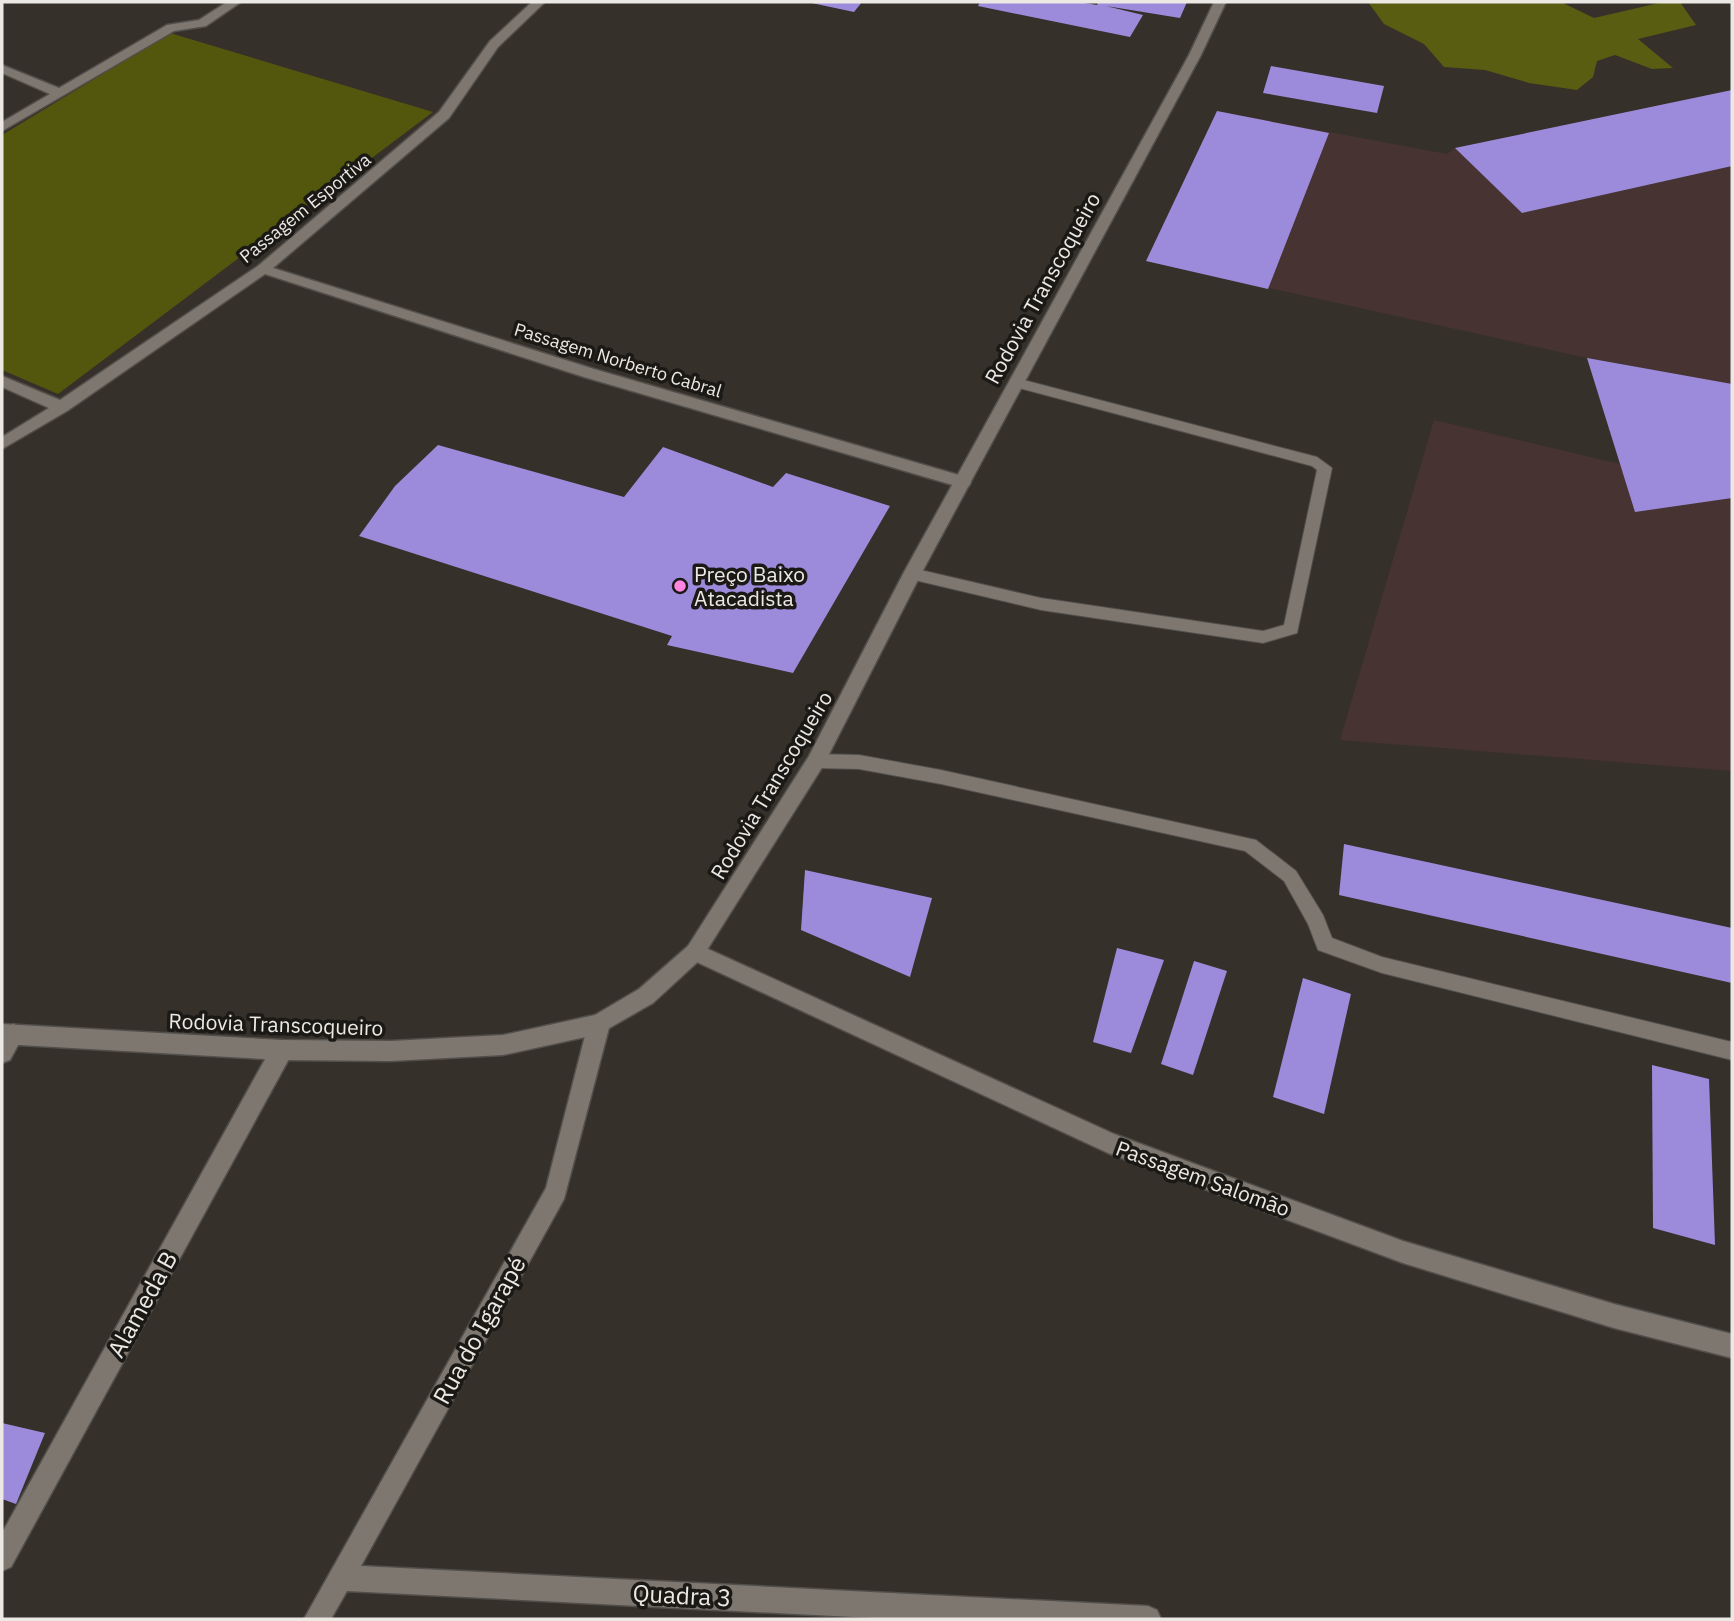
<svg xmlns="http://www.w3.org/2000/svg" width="1734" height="1621" font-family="'IBM Plex Sans',sans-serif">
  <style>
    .industrial { fill: #473332 }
    .green { fill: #52570d }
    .forest { fill: #585d12 }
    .building { fill: #9c8bdb }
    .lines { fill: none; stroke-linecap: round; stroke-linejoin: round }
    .service-casing { stroke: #524e4a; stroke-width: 2 }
    .minor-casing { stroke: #524e4a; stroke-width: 3 }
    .tertiary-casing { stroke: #524e4a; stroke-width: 3 }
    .secondary-casing { stroke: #524e4a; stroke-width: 3 }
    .service { fill: #7d7770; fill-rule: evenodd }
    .minor { fill: #7d7770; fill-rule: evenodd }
    .tertiary { fill: #7d7770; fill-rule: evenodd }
    .secondary { fill: #7d7770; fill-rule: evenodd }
    .poi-dot { fill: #ff85df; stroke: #1b1916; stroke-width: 2.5 }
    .labels { text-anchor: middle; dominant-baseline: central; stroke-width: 7; stroke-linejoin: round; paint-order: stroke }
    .far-street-label { font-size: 18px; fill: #ece9e5; stroke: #1b1916 }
    .street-label { font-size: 21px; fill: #ece9e5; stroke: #1b1916 }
    .poi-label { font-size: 21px; fill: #ece9e5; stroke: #1b1916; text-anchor: start }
    .near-street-label { font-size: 24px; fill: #ece9e5; stroke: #1b1916 }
  </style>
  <rect width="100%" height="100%" fill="#35302a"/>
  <path class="industrial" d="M1732,90v681l-392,-31 94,-320 186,44 -33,-106 -441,-97 71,-150 230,43 8,-6z"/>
  <path class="green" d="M170,33l263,79 -375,282 -56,-24v-235z"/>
  <path class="forest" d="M1368,2h178l17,1 31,15 69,-16h17l16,23 -58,14 35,29 -21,1 -37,-14 -18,6 -4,16 -16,13 -48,-7 -44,-13 -41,-3 -20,-23 -40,-20z"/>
  <g class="building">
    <path d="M807,2h55l-8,10z"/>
    <path d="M980,2h99l18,3 1,-3h89l-7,16 -74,-12 37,9 -13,22 -152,-31z"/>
    <path d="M1271,66l113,20 -7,27 -114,-20z"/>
    <path d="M1732,90v76l-210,47 -67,-65z"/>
    <path d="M1217,111l112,22 -61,156 -122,-28z"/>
    <path d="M1587,358l145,26v114l-97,14z"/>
    <path d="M438,445l186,52 39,-50 110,40 13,-14 104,33 -97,167 -126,-28 5,-9 -313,-100 36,-50z"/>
    <path d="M1344,844l388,84v55l-393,-88z"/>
    <path d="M805,870l127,28 -22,79 -109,-47z"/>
    <path d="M1117,948l47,12 -33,93 -38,-11z"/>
    <path d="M1194,961l33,10 -34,104 -32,-11z"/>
    <path d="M1303,978l48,16 -27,120 -51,-17z"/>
    <path d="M1652,1065l57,14 6,166 -62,-17z"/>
    <path d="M2,1423l43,10 -29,71 -14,-5z"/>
  </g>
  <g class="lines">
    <g class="service-casing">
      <g id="service">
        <path d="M1016,378l301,79 15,11 -35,165 -34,10 -222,-33 -135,-32 -2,-4 2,-4 6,-2 129,30 222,33 21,-6 33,-155 -5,-4 -301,-80 -2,-3z"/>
        <path d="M816,754l43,1 82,15 315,70 40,31 27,44 9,23 50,19 350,85v18l-350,-87 -64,-23 -10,-26 -24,-43 -39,-30 -304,-67 -82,-15 -43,-1 -6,-2 -3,-5 3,-5z"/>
      </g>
    </g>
    <g class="minor-casing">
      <g id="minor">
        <path d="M227,2h14l-35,24 -32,5 -172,100v-9l48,-28 -48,-21v-8l57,23 108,-63 32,-5z"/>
        <path d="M532,2h13l-47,45 -49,71 -176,150 321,101 375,109 2,4 -2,4 -6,2 -379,-111 -319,-103 -198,137 -65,38v-12l47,-29 -47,-21v-11l58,24 198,-134 181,-154 51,-71z"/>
        <path d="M599,1014l7,3 4,7 -46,175 -203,367 787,40 9,4 4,9h-268l-546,-28 -16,28h-27l242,-431 42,-164 4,-7z"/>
        <path d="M13,1024l8,3 3,7 -14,26 -8,3c-1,-14 -2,-33 11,-39z"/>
        <path d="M282,1040l8,3 3,7 -3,7 -279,510 -9,4v-38l272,-490z"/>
      </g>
    </g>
    <g class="tertiary-casing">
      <path id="tertiary" d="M695,943l419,191 289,107 211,63 118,30v24l-118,-30 -211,-65 -295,-110 -420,-195 -3,-6 3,-6z"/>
    </g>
    <g class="secondary-casing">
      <path id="secondary" d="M1214,2h12l-25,53 -280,519 -98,192 -121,192 -49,45 -54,31 -96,21 -112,6 -109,-1 -280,-16v-20l280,16 109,1 112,-6 92,-20 44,-26 49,-43 121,-190 94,-182 286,-519z"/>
    </g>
    <use href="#service" class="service"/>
    <use href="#minor" class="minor"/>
    <use href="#tertiary" class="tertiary"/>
    <use href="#secondary" class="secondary"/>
  </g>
  <circle class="poi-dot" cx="680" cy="586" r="7"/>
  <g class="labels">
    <g class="far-street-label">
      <text transform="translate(305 208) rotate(-39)">Passagem Esportiva</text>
      <text transform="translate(618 360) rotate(17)">Passagem Norberto Cabral</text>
    </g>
    <g class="street-label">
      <text transform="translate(1042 288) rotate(-61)">Rodovia Transcoqueiro</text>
      <text transform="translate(771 785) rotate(-59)">Rodovia Transcoqueiro</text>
      <text transform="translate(276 1024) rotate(2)">Rodovia Transcoqueiro</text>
      <text transform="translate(1203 1178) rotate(20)">Passagem Salomão</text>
    </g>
    <g class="poi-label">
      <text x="694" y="574">Preço Baixo<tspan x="694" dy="24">Atacadista</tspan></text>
    </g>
    <g class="near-street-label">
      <text transform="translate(142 1304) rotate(-61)">Alameda B</text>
      <text transform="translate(479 1330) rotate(-61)">Rua do Igarapé</text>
      <text transform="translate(682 1595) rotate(3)">Quadra 3</text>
    </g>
  </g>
  <rect width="1734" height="1621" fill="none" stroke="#ece9e5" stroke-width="7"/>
</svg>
